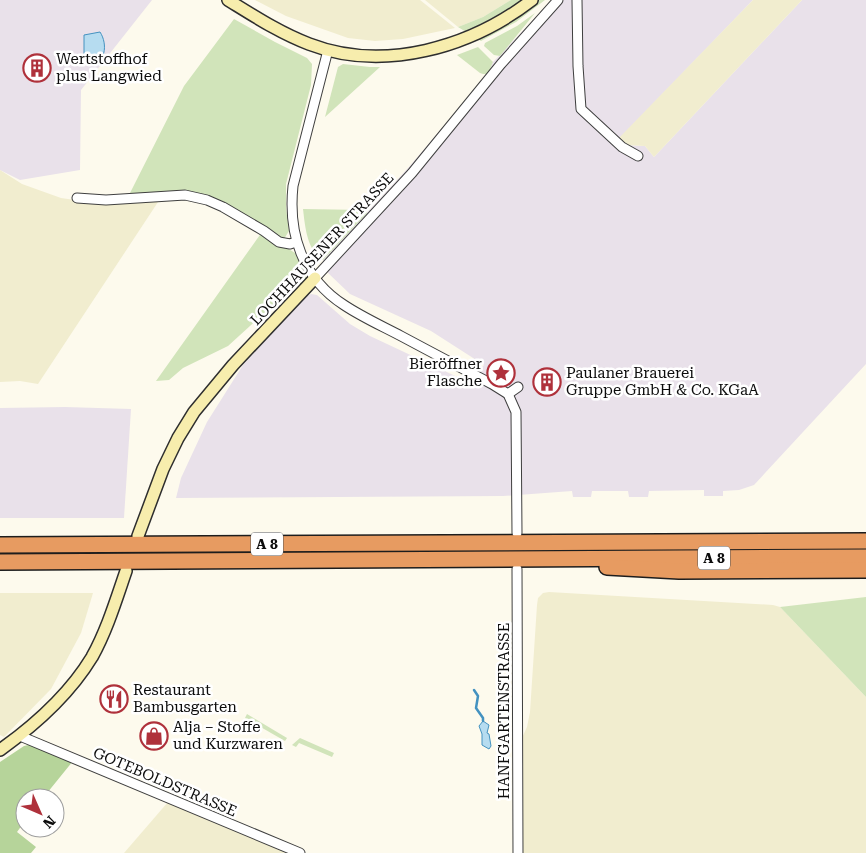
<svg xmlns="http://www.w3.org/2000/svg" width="866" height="853" font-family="'Roboto Serif',serif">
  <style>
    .industrial { fill: #e9e1ea }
    .farmland { fill: #f1edcf }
    .green { fill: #d1e4ba }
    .forest { fill: #b6d49a }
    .water { fill: #b6dcf0; stroke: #4492c0 }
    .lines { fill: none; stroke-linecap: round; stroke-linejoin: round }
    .stream { stroke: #4492c0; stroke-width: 2.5 }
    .street-casing { stroke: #3f3f3f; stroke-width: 11 }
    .secondary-casing { stroke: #2e2e2e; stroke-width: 14 }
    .highway-casing { stroke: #1d1d1d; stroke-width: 18 }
    .street { stroke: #fff; stroke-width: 9 }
    .secondary { stroke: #f7edad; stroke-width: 11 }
    .highway { stroke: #e79b61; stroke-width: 15 }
    .labels { text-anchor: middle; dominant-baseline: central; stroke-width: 5; stroke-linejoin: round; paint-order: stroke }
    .shield { fill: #fff; stroke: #555; stroke-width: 1 }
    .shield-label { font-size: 14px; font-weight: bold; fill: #0c0c0c }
    .poi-label { font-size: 15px; fill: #0c0c0c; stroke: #fff; text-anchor: start }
    .street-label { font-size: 15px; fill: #0c0c0c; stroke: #fff }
  </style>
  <rect width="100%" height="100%" fill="#fdfaed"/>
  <g class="industrial">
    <path d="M0,0h152l-71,90 -1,80 -60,10 -20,-10z"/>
    <path d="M552,0h201l-134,139 7,6 19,1 9,11 148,-157h64v364l-112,121 -15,5 -16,1v5h-19v-6l-55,1 -1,6h-19l-1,-6h-36l-1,6h-18l-1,-6 -69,5 -327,2 5,-20 26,-56 36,-57 62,-68 6,-3 6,1 33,29 20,12 98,46 16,-17 -53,-34 -81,-37 -23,-22 -4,-12 85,-92 80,-94 5,-12z"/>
    <path d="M65,407l66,2 -7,109h-124v-110z"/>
  </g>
  <g class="farmland">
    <path d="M255,0h165l35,28 -52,11 -28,2 -27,-3 -62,-22z"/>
    <path d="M425,0h86l-28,17 -25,10z"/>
    <path d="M753,0h49l-148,157 -9,-11 -19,-1 -8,-6z"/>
    <path d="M0,170l22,14 39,14 28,4 71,-3 -122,185 -18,-3 -20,1z"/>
    <path d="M549,592l224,13 7,2 86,90v156h-344l-1,-113 6,-13 3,-15 7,-107 1,-7 5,-5z"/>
    <path d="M0,593h93l-12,40 -30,56 -47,48 -4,-2z"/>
    <path d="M168,802l122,51h-166z"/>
  </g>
  <g class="green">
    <path d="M511,0h34l-29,22 -35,19 -23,-14 25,-10z"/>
    <path d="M535,13l-35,43 -6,-1 -10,-9 1,-3 32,-17z"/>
    <path d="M234,19l41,23 32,16 5,6 -1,21 -25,99v24l3,23 -5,8 -4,-1 -74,-40 -77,-3 55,-109z"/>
    <path d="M478,47l15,15 -5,12h-5l-3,-1 -23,-18z"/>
    <path d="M343,64l27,3h10l-55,50 13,-50z"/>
    <path d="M303,209l60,1 4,3 -44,47c-16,-9 -18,-34 -20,-51z"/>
    <path d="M262,232l33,21 11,20v5l-5,8 -4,-3 -69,63 -45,22 -14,12 -13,1z"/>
    <path d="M866,547v4l-343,2v-4z"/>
    <path d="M512,549v5l-359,2v-5z"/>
    <path d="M866,597v100l-86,-90z"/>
    <path d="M247,714l40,24 -2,3 -40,-23z"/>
    <path d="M300,738l34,15 -2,4 -33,-14 -3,4 -4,-2z"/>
  </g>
  <path class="forest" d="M33,744l40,17 -30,37h-18v23l-8,11 19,15 -5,6h-31v-91l24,-16z"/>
  <g class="water">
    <path d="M100,32c8,12 6,33 -12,33l-4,-7v-23z"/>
    <path d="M483,721l6,4 -2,8 2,1 2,12 -2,3 -7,-4v-11l-3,-8z"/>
  </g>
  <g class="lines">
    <path class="stream" d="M474,690l4,6 -2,12 7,10v3"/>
    <g class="street-casing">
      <g id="street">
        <path d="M577,0l1,66 3,43 41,38 16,9"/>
        <path d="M328,50l-35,136c-5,47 9,92 51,119 18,12 38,21 57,31 30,16 60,32 91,48l16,10 8,18 1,121"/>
        <path d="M77,198l29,2 79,-5 22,5 16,7 41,24 15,11 11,2 6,-2"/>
        <path d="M315,278l97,-105 89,-109 57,-64"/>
        <path d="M508,394l10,-7"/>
        <path d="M517,569l1,284"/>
        <path d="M20,736l280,117"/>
      </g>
    </g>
    <g class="secondary-casing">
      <g id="secondary">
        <path d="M228,0c26,16 52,33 81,44 75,29 162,3 223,-44"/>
        <path d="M138,536l25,-67 15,-31 16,-26 39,-47 82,-87"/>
        <path d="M0,750c35,-25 69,-55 92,-93 15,-27 24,-57 34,-86"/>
      </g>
    </g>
    <g class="highway-casing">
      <g id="highway">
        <path d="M0,545l866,-4"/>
        <path d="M0,562l866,-5"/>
        <path d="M607,567l72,4 187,-1"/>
      </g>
    </g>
    <use href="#street" class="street"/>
    <use href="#secondary" class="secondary"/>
    <use href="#highway" class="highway"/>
  </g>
  <defs>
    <g id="building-ring" transform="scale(1.4375)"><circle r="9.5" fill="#fff" stroke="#af313b" stroke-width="1.5"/><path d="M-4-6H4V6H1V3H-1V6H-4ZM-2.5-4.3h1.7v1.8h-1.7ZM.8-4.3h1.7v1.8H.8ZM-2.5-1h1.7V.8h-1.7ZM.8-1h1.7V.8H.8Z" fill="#af313b"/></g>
    <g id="sight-ring" transform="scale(1.4375)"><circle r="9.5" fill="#fff" stroke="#af313b" stroke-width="1.5"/><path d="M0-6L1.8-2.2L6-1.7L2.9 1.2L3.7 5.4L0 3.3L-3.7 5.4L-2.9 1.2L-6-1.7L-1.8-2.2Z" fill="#af313b"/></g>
    <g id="restaurant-ring" transform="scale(1.4375)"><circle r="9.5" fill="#fff" stroke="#af313b" stroke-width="1.5"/><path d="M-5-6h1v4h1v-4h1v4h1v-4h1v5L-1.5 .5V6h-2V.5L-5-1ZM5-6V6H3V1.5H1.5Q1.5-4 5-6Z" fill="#af313b"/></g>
    <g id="shop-ring" transform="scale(1.4375)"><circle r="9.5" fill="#fff" stroke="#af313b" stroke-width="1.5"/><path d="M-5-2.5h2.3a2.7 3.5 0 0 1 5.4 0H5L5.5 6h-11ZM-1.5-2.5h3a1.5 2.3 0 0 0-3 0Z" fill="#af313b"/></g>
  </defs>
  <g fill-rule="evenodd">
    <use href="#building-ring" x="37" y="68"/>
    <use href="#sight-ring" x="501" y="373"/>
    <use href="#building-ring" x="547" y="382"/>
    <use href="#restaurant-ring" x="114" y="699"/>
    <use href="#shop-ring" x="154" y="736"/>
  </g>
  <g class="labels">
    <g class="shield">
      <rect x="251" y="532.5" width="32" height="23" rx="4"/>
      <rect x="698" y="546.5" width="32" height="23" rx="4"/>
    </g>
    <g class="shield-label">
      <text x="267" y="544">A 8</text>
      <text x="714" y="558">A 8</text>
    </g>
    <g class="poi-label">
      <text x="56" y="59">Wertstoffhof<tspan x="56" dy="17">plus Langwied</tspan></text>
      <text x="482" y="364" text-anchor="end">Bieröffner<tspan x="482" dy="17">Flasche</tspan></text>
      <text x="566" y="373">Paulaner Brauerei<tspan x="566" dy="17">Gruppe GmbH &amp; Co. KGaA</tspan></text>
      <text x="133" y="690">Restaurant<tspan x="133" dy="17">Bambusgarten</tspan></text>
      <text x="173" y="727">Alja – Stoffe<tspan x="173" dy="17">und Kurzwaren</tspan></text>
    </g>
    <g class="street-label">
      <text transform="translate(322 249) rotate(-47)">LOCHHAUSENER STRASSE</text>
      <text transform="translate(504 711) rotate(-90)">HANFGARTENSTRASSE</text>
      <text transform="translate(165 782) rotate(23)">GOTEBOLDSTRASSE</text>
    </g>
  </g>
  <g transform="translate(40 813) rotate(135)"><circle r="24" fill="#ffffff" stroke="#9e9e9e"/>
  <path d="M0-4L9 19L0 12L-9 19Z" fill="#af313b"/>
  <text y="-8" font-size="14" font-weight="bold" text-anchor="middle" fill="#0c0c0c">N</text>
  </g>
</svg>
